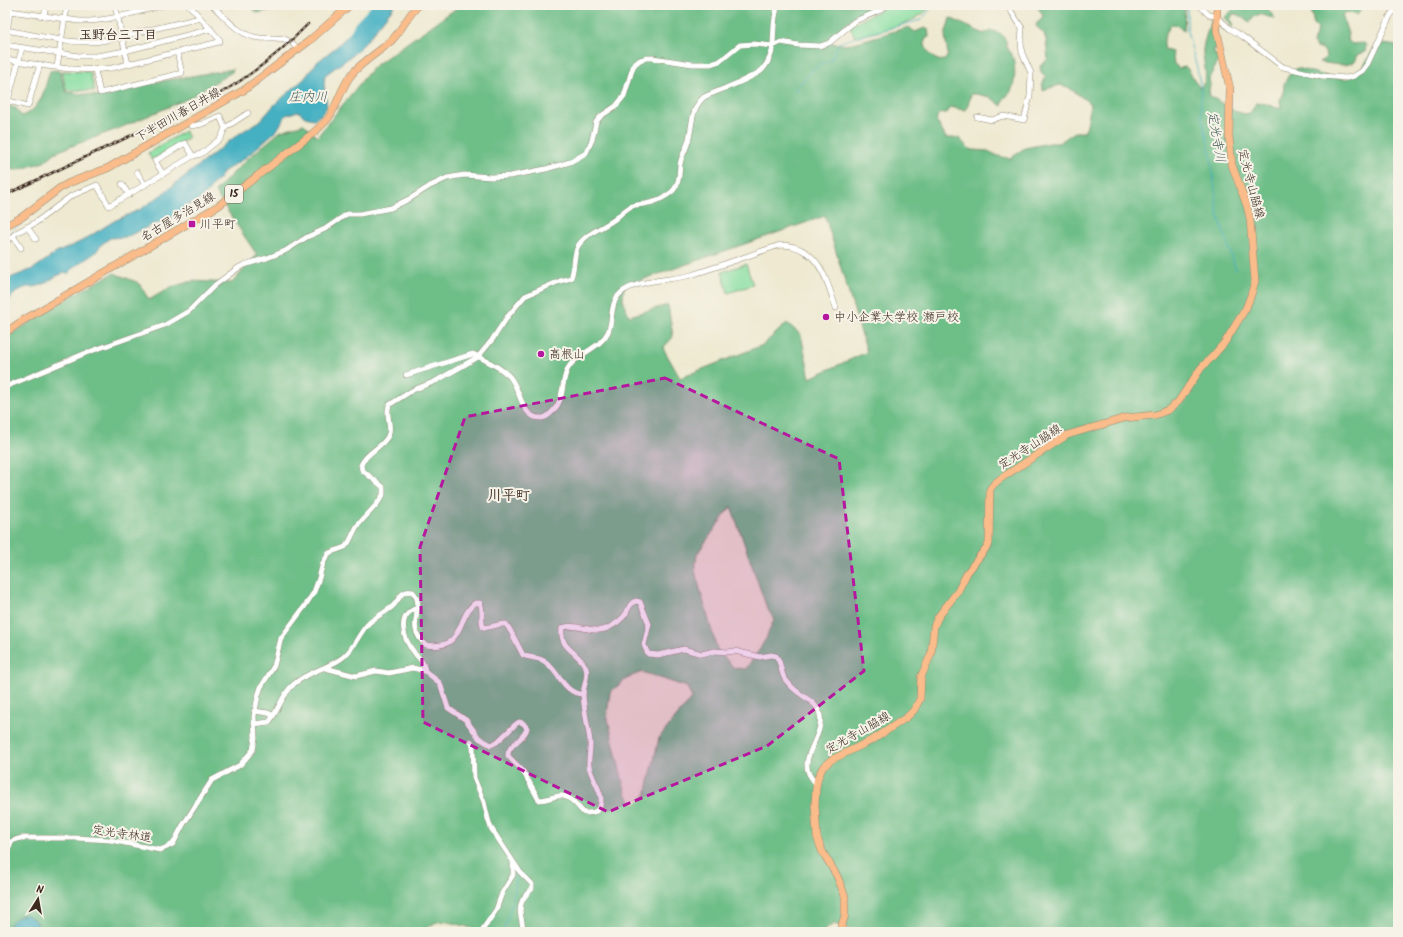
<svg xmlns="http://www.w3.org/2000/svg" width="1403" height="937" font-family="Kalam,'Klee One',sans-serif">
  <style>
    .green { fill: #88dfa2; stroke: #628460 }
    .forest { fill: #6ebe88; stroke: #547453; fill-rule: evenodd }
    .water { fill: #44b0c2; stroke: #406d70 }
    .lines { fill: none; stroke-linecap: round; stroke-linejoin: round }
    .stream { stroke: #44b0c2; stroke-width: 1 }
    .river { stroke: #44b0c2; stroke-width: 7 }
    .minor-casing { stroke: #948a77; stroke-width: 6 }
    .major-casing { stroke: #948a77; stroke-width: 8 }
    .minor { stroke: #fff; stroke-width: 5 }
    .major { stroke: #f9bc8a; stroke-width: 7 }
    .rail-casing { stroke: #3b2a1e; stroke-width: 2.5 }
    .rail { stroke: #f7f3e8; stroke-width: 1; stroke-dasharray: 3; stroke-linecap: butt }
    .marked { fill: #b5179e; fill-opacity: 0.2; stroke: #b5179e; stroke-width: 3; stroke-dasharray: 8 5; stroke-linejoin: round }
    .poi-dot { fill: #b5179e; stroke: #f7f3e8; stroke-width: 1.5 }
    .labels { text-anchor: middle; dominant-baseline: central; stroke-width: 4; stroke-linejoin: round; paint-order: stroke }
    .shield { fill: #f7f3e8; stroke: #73665b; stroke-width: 1 }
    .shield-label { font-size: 11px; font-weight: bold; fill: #3b2a1e }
    .street-label { font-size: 12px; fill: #3b2a1e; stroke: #f7f3e8 }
    .poi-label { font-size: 12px; fill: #3b2a1e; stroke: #f7f3e8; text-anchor: start }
    .neighbourhood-label { font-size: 13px; font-weight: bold; fill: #3b2a1e; stroke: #f7f3e8 }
    .water-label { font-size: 13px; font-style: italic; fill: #3e5957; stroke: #f7f3e8 }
    .quarter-label { font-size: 14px; font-weight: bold; fill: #3b2a1e; stroke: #f7f3e8 }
  </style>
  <rect width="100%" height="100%" fill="#f7f3e8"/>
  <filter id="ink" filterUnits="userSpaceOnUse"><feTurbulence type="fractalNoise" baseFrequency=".025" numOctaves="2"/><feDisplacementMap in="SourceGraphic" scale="8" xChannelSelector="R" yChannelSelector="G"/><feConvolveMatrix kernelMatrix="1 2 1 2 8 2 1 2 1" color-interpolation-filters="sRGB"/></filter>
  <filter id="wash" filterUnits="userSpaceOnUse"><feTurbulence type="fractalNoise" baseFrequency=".012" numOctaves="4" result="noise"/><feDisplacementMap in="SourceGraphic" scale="16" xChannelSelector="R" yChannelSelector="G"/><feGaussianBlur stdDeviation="0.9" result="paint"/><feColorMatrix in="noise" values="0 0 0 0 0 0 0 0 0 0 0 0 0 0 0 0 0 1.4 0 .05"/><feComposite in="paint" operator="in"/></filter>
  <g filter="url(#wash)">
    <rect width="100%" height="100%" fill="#eee9d0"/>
    <g class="green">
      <path d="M889,5h42c-12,19 -55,27 -76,32l-5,-10 6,-4z"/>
      <path d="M62,71l28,1 5,19 -29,-1z"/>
      <path d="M185,131l3,7 -36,22 -4,-7z"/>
      <path d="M746,264l7,21 -25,8 -6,-21z"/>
    </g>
    <g class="forest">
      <path d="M247,5h44l-33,8z"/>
      <path d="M461,5h422l-4,3 -27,10 -22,19 1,6 16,2 62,-18 6,5 10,-4 3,1 1,8 -4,2c-2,7 6,19 13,21 2,1 5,0 7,0l3,-6 -3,-18 5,-18 34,16c5,-4 11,-4 17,0 5,4 5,8 6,13 1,3 4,5 5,8 4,9 4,32 -3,39 -5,5 -7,5 -7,12l-12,-9 -13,-3h-6l-4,15 -3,1 -14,-3 -4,6 -7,1 -3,6 10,18h13l9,10 5,2 15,1 10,5 13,3 3,-4 11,-7 25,-5h9l16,-11h9c4,-5 5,-21 7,-28l-23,-17 -8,-2 -18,5v-5l4,-8 -5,-5 -1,-6 8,-7 -2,-20 -2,-5 -8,-8 1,-3 4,-3 2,-5 -7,-10h149l-1,25 -1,1 -5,-5 -6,-2c-7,9 -10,15 -7,26l7,2 2,12 5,4 7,-1c6,6 8,15 14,21 11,-10 2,-26 3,-39 1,-9 5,-18 7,-27l2,-1 3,3 3,24 -4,1v6h6l1,5 -4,4 -8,14 1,7 -1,5 1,6 24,15 11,3 5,-1 7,-10h6l14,5 4,-1 -1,-7 3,-5 1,-11 5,-9 8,-7 29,8 21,3 15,-10 11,-19 9,-6 16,2v886h-548v-3l-16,-5 -12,8h-341c-9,-4 -35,-13 -44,-10 -6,2 -9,6 -13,10h-419v-594l68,-43 41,-22 25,10 10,17 22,-13 22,-6 39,2 25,-28 -42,-63 30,-31 36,-30 23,-7 13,13 56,-70zM825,216l42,136 -57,26 -9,-43 -14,-12 -24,22 -83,33 -17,-30 10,-11 -5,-32 -39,11 -6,-16 1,-14zM731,506l36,102 7,11 -8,20 -20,30 -12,-1 -17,-19 -22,-78 2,-17zM642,672l45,15 5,11 -33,40 -13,57 -11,10 -9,-11 -9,-36 -10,-43 3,-23 19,-15z"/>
      <path d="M1233,5h36l-1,5 3,3 4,6 -15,-5 -6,3 -4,5 -13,-8h-4l-3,6 3,4 -1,3 -7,-10 8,-8z"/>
      <path d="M1310,5h51l-1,6 -3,4 -11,-3 -4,3 6,19 -1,5 5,5 12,-1 2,2 -1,7 -8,3 -3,7c-11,6 -23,1 -35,0l7,-4 -1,-6 -4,-4h-4l-4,-5 5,-14 -4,-4z"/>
      <path d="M233,69l-1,3 -45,27 -65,28 -66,25 -12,10 -27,8 -12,-1v-64l11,3 5,8c21,-6 23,-27 29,-45l6,-1 4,2 6,20 32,4 58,-14z"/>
    </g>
    <g class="water">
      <path d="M377,5h18l-31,39 -14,13 -25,18 -1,9 3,23 -6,8 -7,4 -9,-2 -7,-6 -12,4 -9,15 -32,28 -22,14 -4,7 -7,6 -3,6 -7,6 -9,7 -7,1 -3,7 -19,10 -10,2 -28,13 -16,1 -8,6 -7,9 -18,12 -8,8c-10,-1 -17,7 -26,11 -5,3 -9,3 -15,3 -7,1 -17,8 -19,14l-4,1v-22l28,-11 23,-16 26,-12 32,-20 27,-12 20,-14 75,-59 26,-17 13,-15 29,-25 13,-17 18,-14 35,-34z"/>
      <path d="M26,914l11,8 1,5 -4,5h-29c6,-10 10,-14 21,-18z"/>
    </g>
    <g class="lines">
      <g class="stream">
        <path d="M1187,5v26l10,37 4,21v24l9,38 8,64 18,55"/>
        <path d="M795,91l1,-3 12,-12 3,-5 9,-7 11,-4 7,-17 25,-8 58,-15 13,-15"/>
        <path d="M5,237l18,-16"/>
        <path d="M503,932c7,-20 14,-41 13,-62"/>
      </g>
      <path class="river" d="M353,34l5,-9 19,-20"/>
    </g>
  </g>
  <g filter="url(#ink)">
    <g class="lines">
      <g class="minor-casing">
        <g id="minor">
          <path d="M115,5l13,59"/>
          <path d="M212,5c13,12 28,32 48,33 9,1 18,-2 27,2"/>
          <path d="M1199,5l10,10 7,1 14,13 12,7 41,31 39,9 25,2 7,-2 8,-5 6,-8 22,-47 8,-11"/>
          <path d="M10,11l69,10c29,1 57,-9 85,-16"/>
          <path d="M44,16l2,-11"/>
          <path d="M5,30c32,5 65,15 97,11l98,-23"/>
          <path d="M7,31l4,-26"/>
          <path d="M293,44l5,5"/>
          <path d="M5,45l74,11h17l29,-5 86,-22"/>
          <path d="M5,59c36,6 71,14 107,9l107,-26 1,-2 -31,-35"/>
          <path d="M57,67l10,-62"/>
          <path d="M95,70l5,23 82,-20 -5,-21"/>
          <path d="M5,100l23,6 12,-42"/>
          <path d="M8,101l14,-53"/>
          <path d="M977,117l15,3 11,-4 21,4 6,-24 1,-23 -9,-20 -1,-11 1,-14 -15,-23"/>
          <path d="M189,122l3,4 10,-2 18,-8 5,12"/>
          <path d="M137,172l8,13"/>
          <path d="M163,174l-8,-13 30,-18 8,13"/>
          <path d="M122,184l7,11"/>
          <path d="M27,227l9,12"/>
          <path d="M13,236l8,12"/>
          <path d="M5,243l11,-10 19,-10 36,-27 26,-11 12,21 84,-50 8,-2 20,-16 4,-10 23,-15"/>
          <path d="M406,375l67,-21c12,6 26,12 36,22 12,12 11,43 33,42 4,0 7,-3 10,-6 12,-11 9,-25 14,-39 6,-19 33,-22 42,-41 5,-11 2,-25 9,-35 13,-18 54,-16 74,-22 30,-9 59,-20 89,-30 38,0 46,33 56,63"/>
          <path d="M5,387l81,-34 79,-28 24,-14 26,-26 23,-17 6,-3 23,-7 18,-7 22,-14 18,-8 22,-15h13l31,-6 20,-10 19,-12 17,-8 17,-3 27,2 19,-1 36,-7 24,-7 16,-9 6,-13 4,-18 5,-6 15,-10 8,-10 9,-29 2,-3 5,-4 7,-2h6l39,6h19l9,-3 20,-16 14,-1 19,2 8,-4 17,3 22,1 9,-3 26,-22 26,-11 6,-5"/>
          <path d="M417,608c-21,7 -14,31 -3,44 2,4 6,6 8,10 2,2 2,5 3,9"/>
          <path d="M325,668l31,8 20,-5 13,2 24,-5 12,3 15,12 8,25 18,12 13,18 12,7 6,-3 19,-18 3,-2 4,1 4,5c-2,12 -20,16 -19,28l15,15 16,29c8,0 12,-3 19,-4 12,-2 19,10 26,17 6,0 14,0 16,-7 5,-13 -9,-27 -11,-40 -1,-8 2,-17 1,-25 -2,-15 -6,-30 -7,-46 0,-9 6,-18 3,-27 -7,-17 -27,-18 -24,-40 15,-6 31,7 46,0 6,-3 13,-8 17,-13 4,-6 4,-12 11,-14l4,1 9,22 -5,21 4,9 10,1 26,-6 18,5 12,-3 14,1 7,-1 25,6 11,-2 5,1c6,7 4,16 9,23 2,3 5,6 8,9 9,9 25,14 27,27 4,21 -20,41 -11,59 2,4 5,7 7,10"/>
          <path d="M254,711l14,2 4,2"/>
          <path d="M254,724l15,-2c10,-12 13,-28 25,-38 14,-13 33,-15 48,-26 12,-8 16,-24 26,-34 7,-7 17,-11 25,-18 7,-7 8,-17 20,-14 14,16 -10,34 13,53 39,6 30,-28 49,-42h5c4,7 0,16 3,24 8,2 13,-4 23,-3l4,6 13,25c6,3 15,2 21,6 14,8 20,34 39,33"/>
          <path d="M471,741l2,5 1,32 10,24 4,17 3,9 29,44 12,12v5c-9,7 -14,16 -11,28 1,6 3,9 -1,15"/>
          <path d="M5,857l7,-16 9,-3h55l34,2 50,10 5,-2 8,-4 10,-19 29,-45 28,-15 13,-15 2,-12 -1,-22 4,-20 3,-9 13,-21 7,-28 24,-32 9,-14 5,-14 4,-15 6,-10 16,-6 4,-5 8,-16 20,-22 6,-9v-8l-21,-17 -1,-5c5,-13 21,-17 27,-29 5,-9 -3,-20 1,-31l24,-15 23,-9 42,-24 14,-17 16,-24 17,-20 35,-15 11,-3c4,-10 2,-22 7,-32 8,-13 25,-18 37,-27 5,-4 10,-10 17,-13 5,-2 11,-1 17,-3 7,-1 23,-9 26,-15 5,-7 4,-15 5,-23 1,-9 6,-15 8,-23 5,-16 2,-33 16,-45 15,-7 46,-17 58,-27 6,-6 11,-18 11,-26 1,-13 0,-26 5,-39"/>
          <path d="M481,932l15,-22 6,-17 11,-18v-12"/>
        </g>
      </g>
      <g class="major-casing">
        <g id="major">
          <path d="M5,226l17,-9 38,-29 9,-5 39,-15 136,-78 65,-49 41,-36"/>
          <path d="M5,333l17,-12 196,-115 94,-72c6,-6 13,-11 17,-17 9,-13 12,-29 22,-42 10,-13 27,-22 40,-34 11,-10 16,-26 28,-36"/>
          <path d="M840,932l5,-17v-19l-8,-20 -15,-25 -5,-14 -2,-32 1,-17 2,-11 5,-10 8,-7 43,-21 33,-22 7,-7 6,-11 1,-22 10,-23 3,-28 4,-9 20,-26 9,-18 22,-29 1,-55 4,-5 6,-5 67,-44 58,-17 30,-3 13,-5 10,-8 23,-34 11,-11 13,-15 21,-34 5,-13 4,-14 -5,-62 -3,-13 -15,-41 -3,-29 1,-47 -13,-58v-26"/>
        </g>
      </g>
      <use href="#minor" class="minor"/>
      <use href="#major" class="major"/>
      <g class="rail-casing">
        <path id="rail" d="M5,195l214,-101c33,-19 62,-42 89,-70"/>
      </g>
      <use href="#rail" class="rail"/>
    </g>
  </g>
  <path class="marked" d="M665,378l174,81 25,212 -97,75 -159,66 -185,-90 -3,-175 45,-130z"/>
  <g class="poi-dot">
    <rect x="188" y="220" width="8" height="8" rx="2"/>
    <circle cx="826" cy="317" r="4"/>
    <circle cx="541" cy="354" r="4"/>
  </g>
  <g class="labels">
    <rect class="shield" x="225" y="185" width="18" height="18" rx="3"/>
    <g class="shield-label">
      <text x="234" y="194">15</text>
    </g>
    <g class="street-label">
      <text transform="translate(178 115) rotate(-30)">下半田川春日井線</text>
      <text transform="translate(1251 184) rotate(75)">定光寺山脇線</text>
      <text transform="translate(178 217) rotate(-31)">名古屋多治見線</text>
      <text transform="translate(1030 447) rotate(-33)">定光寺山脇線</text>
      <text transform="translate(858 733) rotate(-30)">定光寺山脇線</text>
      <text transform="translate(122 834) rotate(8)">定光寺林道</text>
    </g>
    <g class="poi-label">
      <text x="200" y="224">川平町</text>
      <text x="834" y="317">中小企業大学校 瀬戸校</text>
      <text x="549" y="354">高根山</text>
    </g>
    <g class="neighbourhood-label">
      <text x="118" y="35">玉野台三丁目</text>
    </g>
    <g class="water-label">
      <text x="308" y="97">庄内川</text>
      <text transform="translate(1216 137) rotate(80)">定光寺川</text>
    </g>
    <g class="quarter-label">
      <text x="509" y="496">川平町</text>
    </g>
  </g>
  <rect width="1403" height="937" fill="none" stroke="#f7f3e8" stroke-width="20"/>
  <g transform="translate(38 899) rotate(11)" stroke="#f7f3e8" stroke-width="3" paint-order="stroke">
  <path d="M0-3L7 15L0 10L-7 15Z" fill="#3b2a1e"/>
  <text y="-6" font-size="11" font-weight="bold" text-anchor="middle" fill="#3b2a1e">N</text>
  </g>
</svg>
